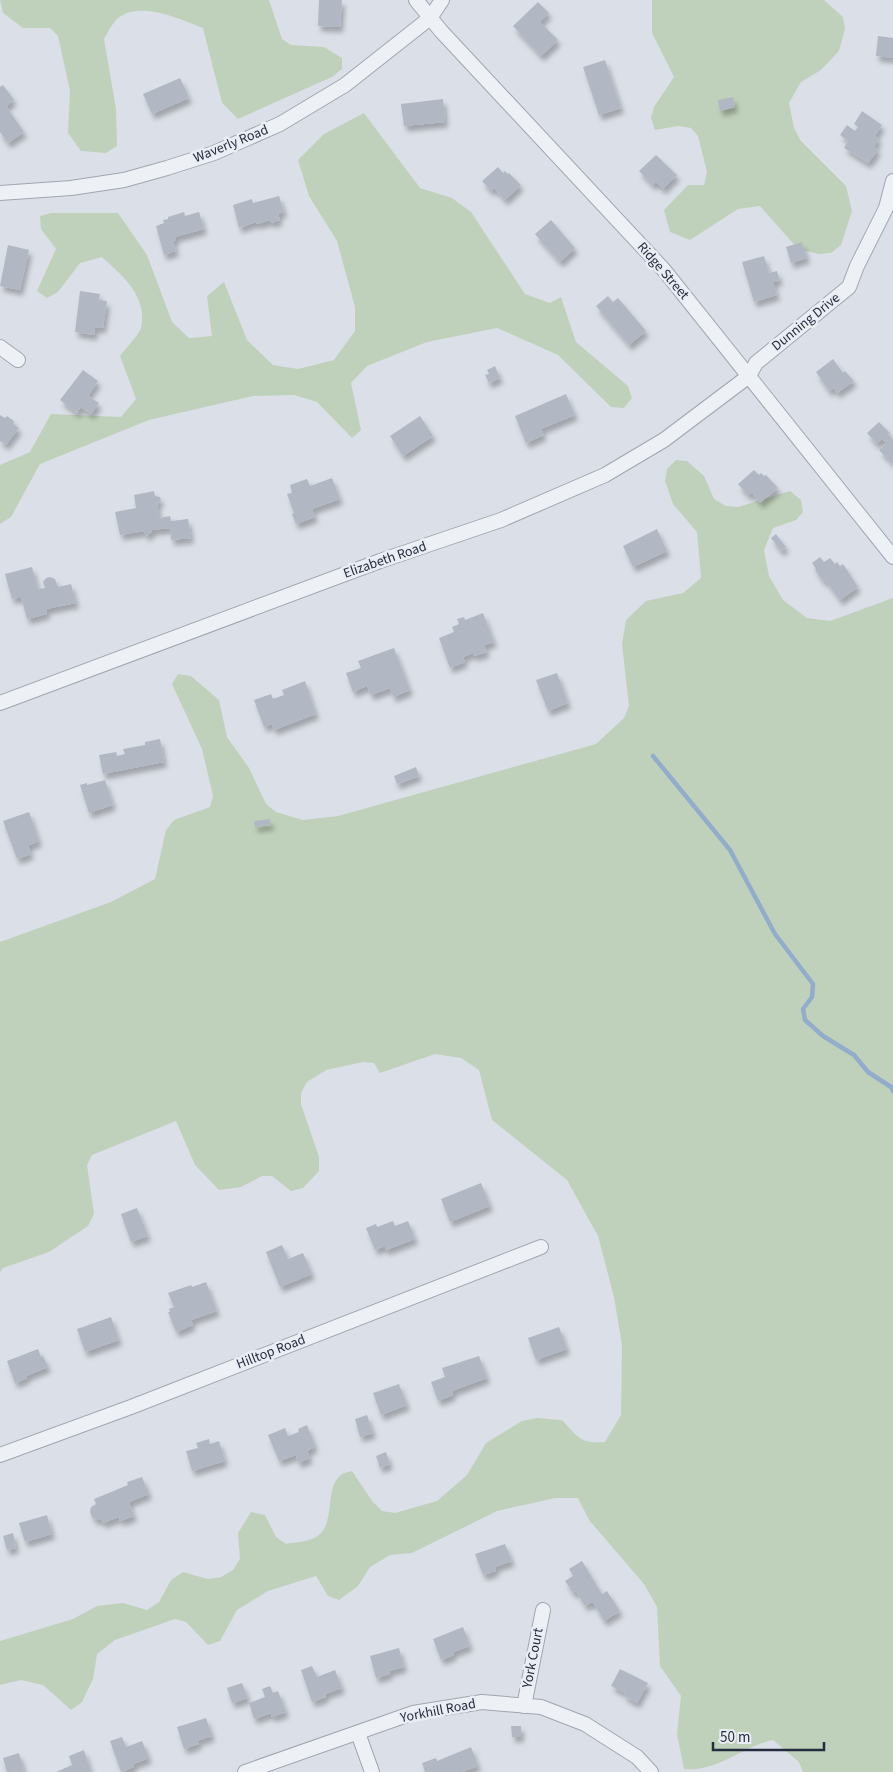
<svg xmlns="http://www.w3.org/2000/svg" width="893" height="1772" font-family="'Source Sans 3',sans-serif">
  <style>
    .green { fill: #c0d1bb }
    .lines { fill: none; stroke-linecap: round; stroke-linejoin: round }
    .stream { stroke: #92adcb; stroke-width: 4.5 }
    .building { fill: #b1b8c4; filter: url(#shadow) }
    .minor-casing { stroke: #a0a6b1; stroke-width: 16 }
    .minor { stroke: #edf0f5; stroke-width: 14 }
    .labels { text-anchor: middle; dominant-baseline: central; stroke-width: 5; stroke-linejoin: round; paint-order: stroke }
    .street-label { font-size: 14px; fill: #242d3e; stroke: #eaeef4 }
  </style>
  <defs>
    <filter id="shadow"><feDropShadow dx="3" dy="5.5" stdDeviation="2.5" flood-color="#0004"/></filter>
  </defs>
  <rect width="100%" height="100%" fill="#dbdfe7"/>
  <g class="green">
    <path d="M0,0h269l13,39 9,6 33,2 18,11v11l-10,8 -94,42 -16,-16 -19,-75c-24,-9 -64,-28 -86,-9 -5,5 -9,13 -13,20l12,70 1,37 -11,7 -25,-2 -13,-18 2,-42 -12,-55 -8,-8h-27l-20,-15z"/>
    <path d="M652,0h172l19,17 2,12 -6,22 -18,19 -20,12 -12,21 5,25 7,13 45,45 6,25 -11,34 -10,8 -12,1 -21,-5 -38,-43 -22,3 -48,31 -20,-8 -6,-22 24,-25h16l3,-13 -9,-36 -7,-8 -13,-2 -23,4 -4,-12 3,-11 20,-30 -22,-44z"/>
    <path d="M364,113l56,75 32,10 19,14 54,82 25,9 11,-6 15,45 52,44 4,12 -8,10 -13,-1 -53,-52 -61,-27 -70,14 -60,24 -16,17 10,47 -9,8 -35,-36 -23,-7 -41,1 -104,24 -109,44 -29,53 -11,7v-59l30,-13 21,-38 70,3 15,-18 -16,-43c5,-7 19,-21 21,-28 7,-31 -18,-52 -39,-71l-22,6 -22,29 -11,6 -10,-7 19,-42 -15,-20 -1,-13 11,-3h67l29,42 25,67 17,16 23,-2 -5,-40 17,-14 23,58 26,25 25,4 36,-9 21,-29v-24l-18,-66 -28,-45 -11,-36 26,-26z"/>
    <path d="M676,460l11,1 17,15 10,23 12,7 12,1 52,-16 11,9 2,12 -7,8 -23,8 -9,22 5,26 14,24 24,18 23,3 63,-23v1174h-90l-4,-10 -26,-22c-4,1 -8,2 -11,3 -25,9 -49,29 -78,26l-7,-35 4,-38 -21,-30 -3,-59 -13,-23 -55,-64 -11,-22h-23l-58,13 -85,42 -22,2 -20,12 -12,19 -19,14 -11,-4 -12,-20 -48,15 -31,19 -17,31 -12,4 -22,-23 -11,-3 -60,21 -18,14 -4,25 -11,23 -11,8 -28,-25 -22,-5 -21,5v-44l73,-22 24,-13 26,-3 24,7 12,-8 12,-22 12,-8 25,7 13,-2 12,-7 7,-11 -2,-26 13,-21 14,3 11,22 10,7c11,-2 25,-2 34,-10 15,-14 5,-48 21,-59 2,-2 7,-3 11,-4l20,30 10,10 13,2 42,-12 30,-26 19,-32 36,-22 15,-3 25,2c16,17 18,24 43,22l16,-27 1,-70 -8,-48 -16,-61 -31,-56 -75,-60 -13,-50 -18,-12 -26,-4 -55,19 -6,-10 -11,-1 -37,8 -19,12 -6,11v11l18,53v14l-16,17 -12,3 -19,-15h-10l-21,11 -22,3 -24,-25 -19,-44 -84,34 -5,10 7,49 -6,12 -39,26 -46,16 -3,4v-330l111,-40 44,-23 11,-49 8,-10 36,-13 3,-11 -11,-47 -30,-65 6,-10 13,2 28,24 8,37 22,31 17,36 10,8 27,8 35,-4 258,-72 28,-26 5,-12 -7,-62 4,-24 20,-19 37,-8 18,-15 -4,-46 -24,-28 -8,-23 2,-12z"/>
  </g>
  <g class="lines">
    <path class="stream" d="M653,756l77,94 45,84 38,50 -1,13 -9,12 2,11 18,16 31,19 14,17 23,15 2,4"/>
  </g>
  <g class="building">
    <path d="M319,0h23l-2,27 -22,-1z"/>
    <path d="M538,2l11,11 -9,9 18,18 -17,16 -28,-30z"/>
    <path d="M878,36l15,2v20l-17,-2z"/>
    <path d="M605,60l16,48 -22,7 -16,-48z"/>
    <path d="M180,78l9,20 -37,16 -9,-20z"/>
    <path d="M3,85l11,15 -8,6 18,26 -16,11 -8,-11v-45z"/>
    <path d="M733,97l2,10 -15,4 -2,-11z"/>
    <path d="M443,99l2,23 -41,4 -3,-22z"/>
    <path d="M862,111l20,14 -7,11 4,3 -5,7 4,4 -10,13 -24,-15 4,-7 -8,-6 7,-10 8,6 3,-4 -4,-3z"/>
    <path d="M656,155l21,20 -14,14 -7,-7 -3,3 -14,-14z"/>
    <path d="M498,167l5,6 2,-2 3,3 1,-1 12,12 -16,15 -11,-12 -3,3 -9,-10z"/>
    <path d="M279,196l5,16 -6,2 2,6 -9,3 -1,-3 -13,4 -1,-2 -17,6 -6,-23 19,-6 1,4z"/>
    <path d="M184,212l1,4 14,-4 5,17 -29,8 1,4h-3l3,10 -12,4 -8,-29 8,-3 -1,-3 5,-1v-2z"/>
    <path d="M551,220l24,28 -15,14 -25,-28z"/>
    <path d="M802,242l5,16 -16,5 -5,-16z"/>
    <path d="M8,245l21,5 -9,40 -20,-4z"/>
    <path d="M764,256l5,17 8,-2 3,9 -7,2 4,13 -23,7 -12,-40z"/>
    <path d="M80,291l20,3 -1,6 8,1 -4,27 -8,-1 -1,8 -19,-3z"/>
    <path d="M608,296l5,6 5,-4 28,33 -17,14 -33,-39z"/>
    <path d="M833,359l10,14 2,-2 9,10 -17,12 -3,-5 -5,3 -13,-19z"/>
    <path d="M495,366l5,12 -11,5 -4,-8 4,-1 -2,-4z"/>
    <path d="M83,370l15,11 -10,15 11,7 -8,11 -10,-7 -4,6 -17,-13z"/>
    <path d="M566,394l9,21 -34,14 3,6 -18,8 -11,-27z"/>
    <path d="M0,415l5,3 2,-2 7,5 -1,3 6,4 -13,17 -5,-4 -1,2z"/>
    <path d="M420,416l13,20 -30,20 -13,-20z"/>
    <path d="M879,422l11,11 -2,2 5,5v24l-14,-14 7,-7 -4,-4 -5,5 -10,-11z"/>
    <path d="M754,470l5,5 2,-2 3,3 2,-1 12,13 -18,15 -8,-10 -4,2 -10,-11z"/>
    <path d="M332,478l8,21 -28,10 3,8 -19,7 -4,-10 2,-1 -7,-19 5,-1 -2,-8 17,-6 3,7z"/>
    <path d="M154,491l1,5 5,1 1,4 -4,2 2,15 11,-2 1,5 17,-2 3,19 -20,2 -1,-12 -18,2v2l-6,4 -2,-5 -24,4 -5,-23 21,-4 -2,-13z"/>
    <path d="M657,529l10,22 -34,16 -10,-21z"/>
    <path d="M776,534l10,13 -5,4 -10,-13z"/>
    <path d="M820,557l4,5 6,-4 5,6 2,-2 3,4 3,-2 15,23 -18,13 -15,-20 -2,1 -8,-11 1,-1 -4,-6z"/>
    <path d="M32,567l6,22 7,-1 -2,-6 3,-4 4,-1 5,2 3,8 13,-3 5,19 -30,6 1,5 -20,5 -6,-22 -9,2 -7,-25z"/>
    <path d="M483,613l11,29 -10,3 3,7 -13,4 -1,-3 -10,4 2,5 -15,6 -11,-30 15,-6 -2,-5 7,-3 -2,-5 7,-2 1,3z"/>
    <path d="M394,648l16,42 -17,7 -3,-9 -19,7 -4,-9 -14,6 -7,-19 15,-5 -3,-7z"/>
    <path d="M557,673l11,30 -20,8 -12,-31z"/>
    <path d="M305,681l11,33 -42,16 -2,-6 -8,3 -10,-27 17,-6 2,5 11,-4 -2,-5z"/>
    <path d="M160,739l4,23 -61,12 -4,-19 17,-3 1,4 8,-2 -2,-5 22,-4v-3z"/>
    <path d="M416,767l3,9 -22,8 -3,-8z"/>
    <path d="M105,780l8,25 -24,8 -9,-28 7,-2v2z"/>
    <path d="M29,812l10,29 -11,5 3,8 -14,5 -14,-38z"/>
    <path d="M270,819l1,6 -16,2 -1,-6z"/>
    <path d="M481,1183l9,23 -40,16 -9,-23z"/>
    <path d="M137,1208l11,28 -17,6 -10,-28z"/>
    <path d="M393,1221l2,5 13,-5 7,18 -29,11 -1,-4 -10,4 -9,-22 10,-4 1,3z"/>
    <path d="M282,1245l6,14 15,-6 9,21 -32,13 -14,-35z"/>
    <path d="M206,1282l11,29 -26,9 2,5 -17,7 -8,-20h2l-1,-3 5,-2 -6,-14 23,-8 1,2z"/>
    <path d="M111,1317l8,23 -34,12 -8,-23z"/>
    <path d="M559,1327l8,22 -31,11 -8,-22z"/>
    <path d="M38,1349l3,8 2,-1 5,11 -22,9 1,2 -12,5 -8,-22z"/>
    <path d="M479,1356l8,22 -35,13 1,4 -15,6 -7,-19 14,-5 -3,-9z"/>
    <path d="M399,1384l8,21 -26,10 -8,-22z"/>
    <path d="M367,1415l6,18 -13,4 -5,-18z"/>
    <path d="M307,1425l8,22 -8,4 3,7 -12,5 -2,-8 -17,6 -11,-26 17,-7 3,8 11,-4 -1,-3z"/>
    <path d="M209,1439l1,5 9,-3 6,20 -33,10 -6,-20 12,-3 -2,-5z"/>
    <path d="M386,1452l4,12 -10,4 -4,-12z"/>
    <path d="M142,1477l7,17 -20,8 5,14 -14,5 -1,-4 -16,6 -2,-4 -4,1 -5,-3 -2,-5 1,-5 5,-3 -2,-5 34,-14 -1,-3z"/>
    <path d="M47,1515l5,19 -27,8 -6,-19z"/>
    <path d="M13,1533l3,15 -9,2 -4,-14z"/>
    <path d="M505,1544l7,17 -17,6 1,4 -13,4 -8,-21z"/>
    <path d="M582,1561l20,33 5,-3 13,20 -16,10 -11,-19 -8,4 -9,-15 -3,2 -8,-12 8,-5 -4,-7z"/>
    <path d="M463,1627l7,19 -17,6 1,3 -13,5 -8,-21z"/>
    <path d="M399,1648l5,19 -15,4 1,3 -14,4 -6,-22z"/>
    <path d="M312,1666l5,11 18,-7 7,18 -17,6 1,3 -14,5 -11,-32z"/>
    <path d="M620,1669l28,14 -11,20 -13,-7 1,-3 -14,-7z"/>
    <path d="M242,1683l6,15 -16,5 -5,-15z"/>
    <path d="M270,1686l3,7 5,-2 8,21 -14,5 -1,-4 -17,6 -5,-16 16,-6 -3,-8z"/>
    <path d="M206,1718l6,18 -15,5 2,3 -15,5 -7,-22z"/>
    <path d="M511,1726h10v11h-9z"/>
    <path d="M122,1737l4,10 16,-6 7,17 -16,6 1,3 -13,5 -11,-31z"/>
    <path d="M471,1747l7,19 -16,6h-37l-3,-9 14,-5 1,3z"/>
    <path d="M84,1750l7,22h-35l16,-7 -3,-9z"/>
    <path d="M19,1753l5,18 -17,1 -4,-14z"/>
  </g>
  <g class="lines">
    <g class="minor-casing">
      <g id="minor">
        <path d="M416,0l25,31 223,239 229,287"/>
        <path d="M0,193l71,-5 53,-8 43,-12 47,-15 66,-29 65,-39 85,-67 12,-18"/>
        <path d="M0,347l18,13"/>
        <path d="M0,703l380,-142 121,-41 104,-45 59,-35 85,-64 7,-13 93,-76 8,-21 29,-58 7,-27"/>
        <path d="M0,1455l131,-48 410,-160"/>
        <path d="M524,1706l19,-96"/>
        <path d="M358,1733l14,39"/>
        <path d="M245,1772l168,-59 69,-11 59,5 44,17 52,33 14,15"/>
      </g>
    </g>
    <use href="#minor" class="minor"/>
  </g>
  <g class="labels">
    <g class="street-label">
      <text transform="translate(231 144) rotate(-22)">Waverly Road</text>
      <text transform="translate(663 271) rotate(49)">Ridge Street</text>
      <text transform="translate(806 322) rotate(-39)">Dunning Drive</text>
      <text transform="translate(385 560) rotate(-19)">Elizabeth Road</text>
      <text transform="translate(271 1352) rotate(-21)">Hilltop Road</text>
      <text transform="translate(533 1658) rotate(-79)">York Court</text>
      <text transform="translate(438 1711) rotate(-11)">Yorkhill Road</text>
    </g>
  </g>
  <path d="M713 1742v8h111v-8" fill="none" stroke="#242d3e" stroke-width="2.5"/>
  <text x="720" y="1742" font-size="15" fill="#242d3e" stroke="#eaeef4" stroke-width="4" paint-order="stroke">50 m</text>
</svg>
